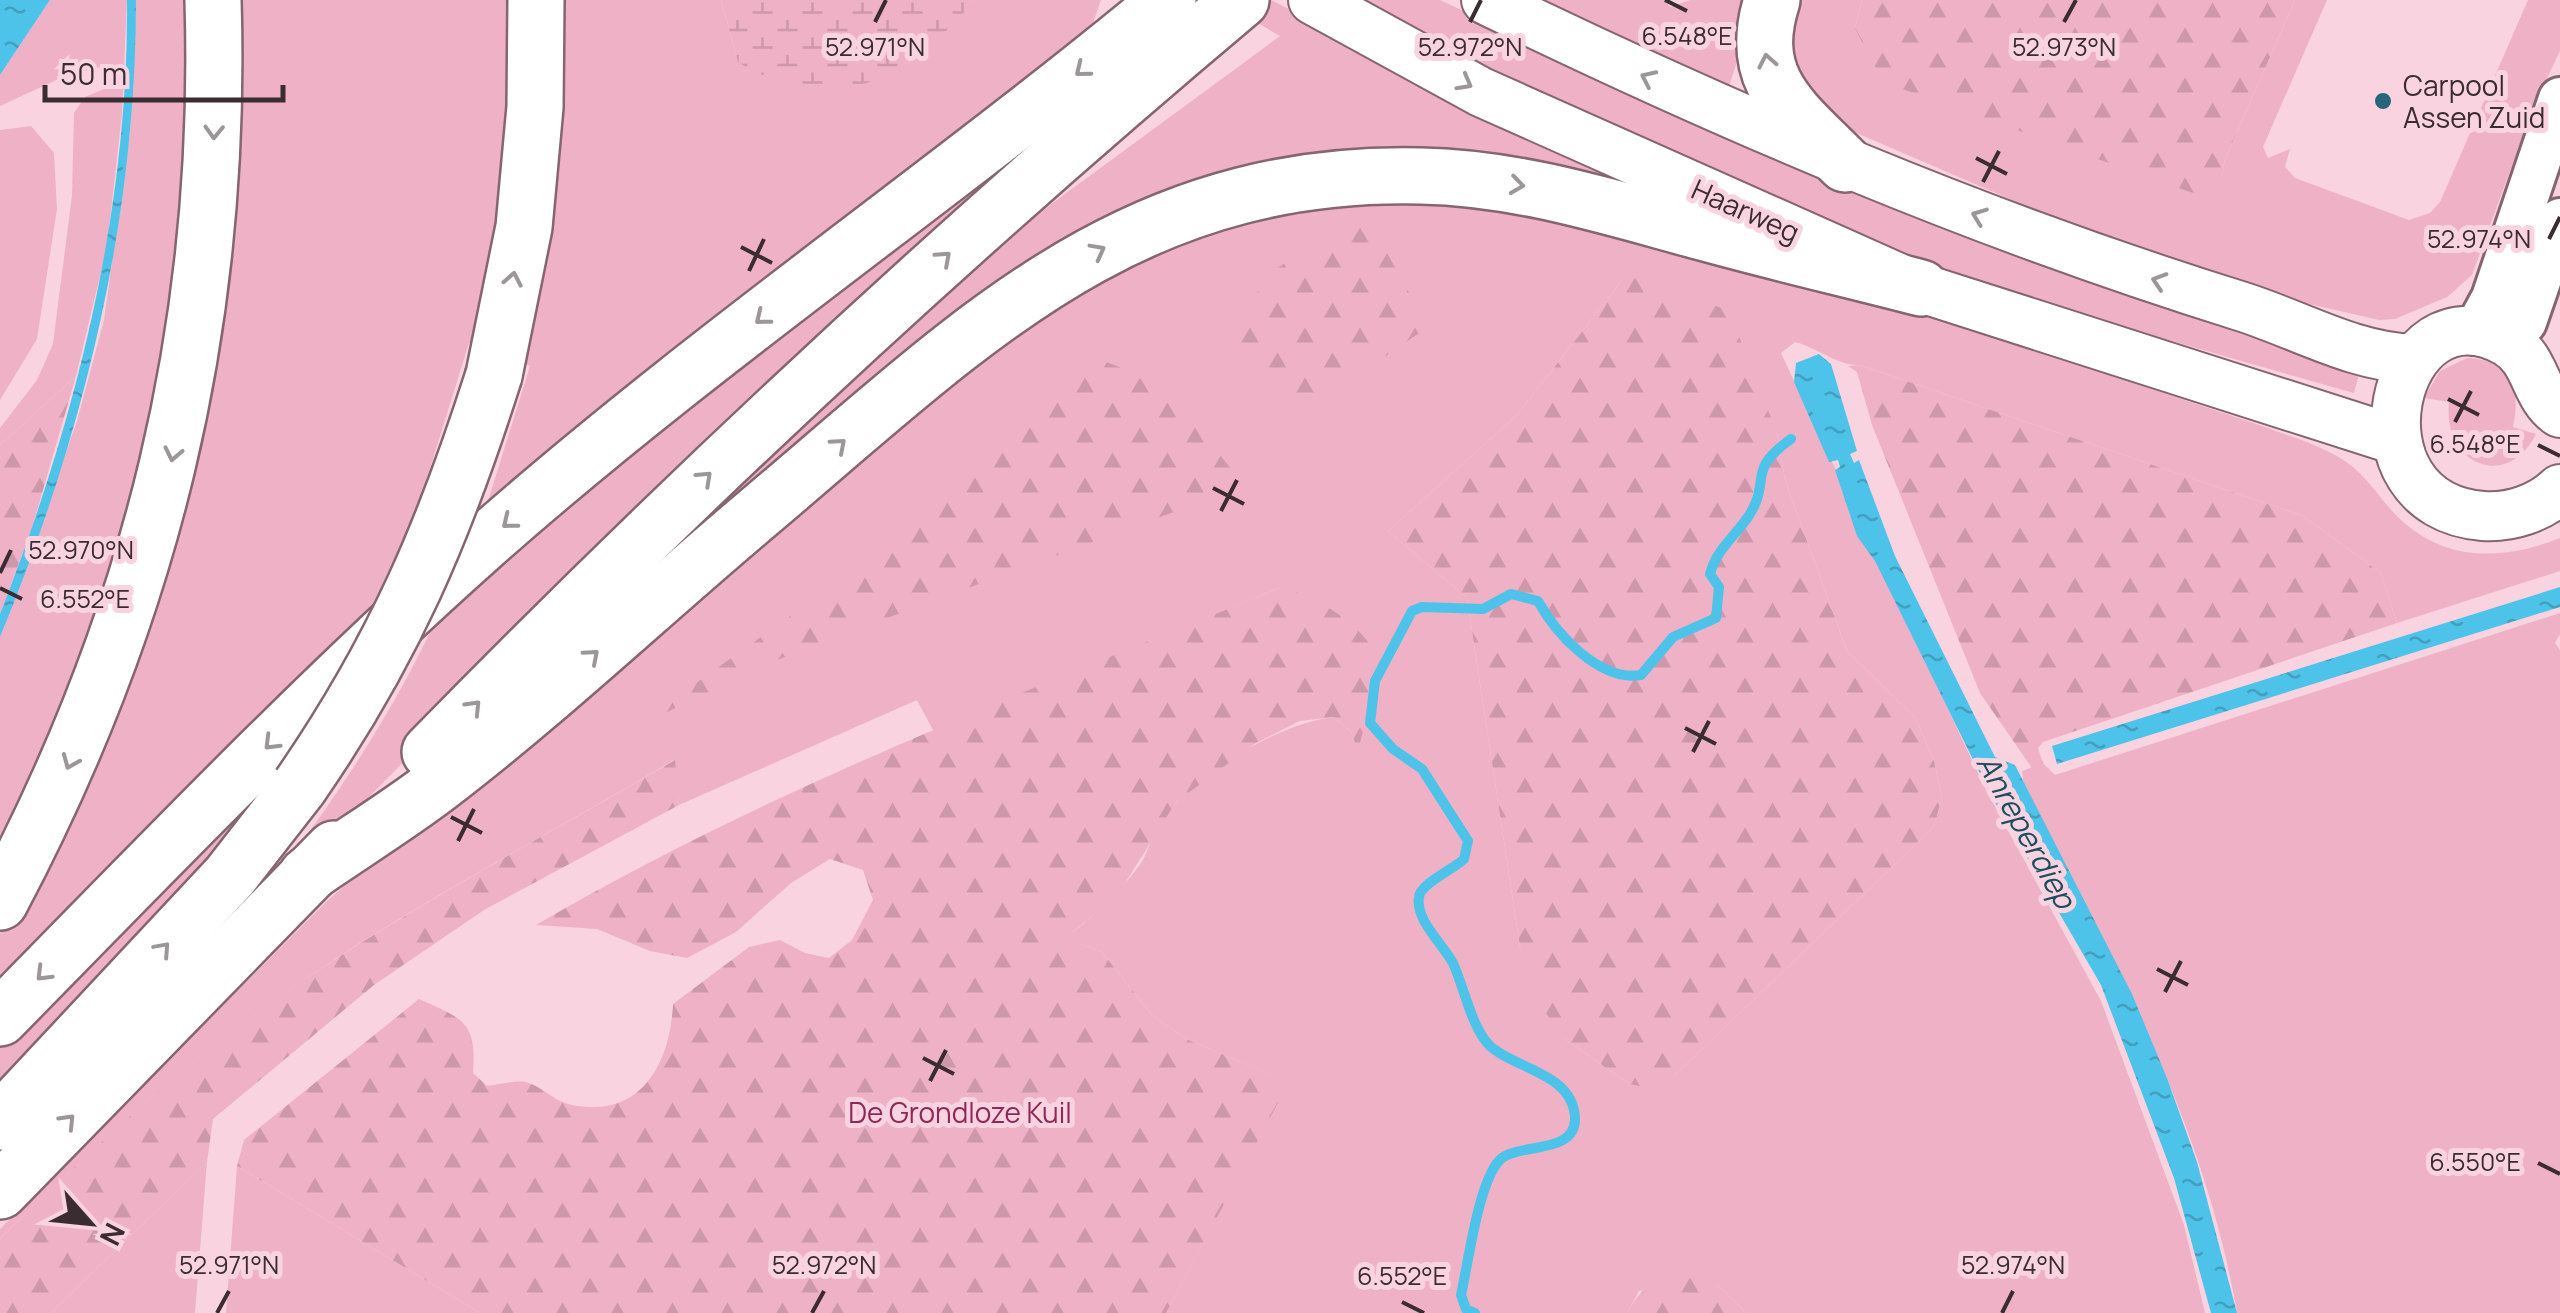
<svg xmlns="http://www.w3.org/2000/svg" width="2560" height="1313" font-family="Manrope,sans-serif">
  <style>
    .green { fill: #efb1c6; fill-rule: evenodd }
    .forest { fill: url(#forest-firs) }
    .wetland { fill: url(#wetland-marsh) }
    .water { fill: url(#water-ripples) }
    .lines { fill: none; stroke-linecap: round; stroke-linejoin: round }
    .stream { stroke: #4ec3e9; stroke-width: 10 }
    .secondary-casing { stroke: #856570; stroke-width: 48 }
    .primary-casing { stroke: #856570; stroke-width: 52 }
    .highway-casing { stroke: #856570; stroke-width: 60 }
    .secondary { stroke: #fff; stroke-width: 42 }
    .primary { stroke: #fff; stroke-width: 48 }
    .highway { stroke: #fff; stroke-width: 55 }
    .highway-bridge-casing { stroke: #856570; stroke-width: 60; stroke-linecap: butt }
    .highway-bridge { stroke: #fff; stroke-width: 55 }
    .oneway { stroke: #9c9698 }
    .ticks { fill: none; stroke: #3a2c31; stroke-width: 4 }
    .poi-dot { fill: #26657a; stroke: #f9d4e0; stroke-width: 4 }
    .labels { text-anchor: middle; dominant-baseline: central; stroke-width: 10; stroke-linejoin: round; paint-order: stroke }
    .poi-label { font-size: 28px; fill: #3a2c31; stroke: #f9d4e0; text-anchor: start }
    .street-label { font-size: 28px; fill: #3a2c31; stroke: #f9d4e0 }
    .park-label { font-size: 28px; fill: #912758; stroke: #f9d4e0 }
    .water-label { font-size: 30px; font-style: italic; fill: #1c4d5e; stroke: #f9d4e0 }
    .ticks-label { font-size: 25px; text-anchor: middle; fill: #3a2c31; stroke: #f9d4e0; stroke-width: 10; stroke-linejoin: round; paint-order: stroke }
  </style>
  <defs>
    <pattern id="forest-firs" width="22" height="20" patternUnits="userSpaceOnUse" patternTransform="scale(2.5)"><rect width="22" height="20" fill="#efb1c6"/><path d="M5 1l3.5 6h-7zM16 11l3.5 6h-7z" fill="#ce98ab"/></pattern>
    <pattern id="wetland-marsh" width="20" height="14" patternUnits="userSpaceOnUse" patternTransform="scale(2.5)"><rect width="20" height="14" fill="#efb1c6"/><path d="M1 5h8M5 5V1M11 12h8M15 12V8" fill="none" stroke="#ce98ab"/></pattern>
    <pattern id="water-ripples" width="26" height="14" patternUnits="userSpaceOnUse" patternTransform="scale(2.5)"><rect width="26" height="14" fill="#4ec3e9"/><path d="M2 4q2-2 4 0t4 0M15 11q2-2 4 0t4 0" fill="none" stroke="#429fbd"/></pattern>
  </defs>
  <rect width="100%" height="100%" fill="#f9d4e0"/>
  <g class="green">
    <path d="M50,0h77l-5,113 -15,134 -31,129 -76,69v-17l37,-48 16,-36 19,-149 2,-82 11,-16 26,-11 -7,-20 -41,11 -63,29v-31z"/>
    <path d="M136,0h55l-8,270 -64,304 -119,286v-223l77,-216 27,-101 26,-188z"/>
    <path d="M228,0h294l1,101 -48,243 -6,-1 -51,164 -50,108 -89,80 8,11 -287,286v-58l95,-188z"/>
    <path d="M559,0h162l17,62 170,1 66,-63h127l-8,23 -615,510 52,-167 -7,-3z"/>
    <path d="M1218,0h53l372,188 -56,-3 -418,23 -736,568 455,-452 392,-288z"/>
    <path d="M1348,0h92l180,84 742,278 -8,31c-216,-61 -433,-123 -639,-212 -125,-55 -245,-121 -367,-181z"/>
    <path d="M1539,0h126l5,7 20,-7h67l-28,86z"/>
    <path d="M1797,0h65l-7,28 367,149 3,-18 70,-159h32l-64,147 5,11 22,-9 -5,18 10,11 114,42 21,-7 10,-11 88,-202h32v51l-27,57 -61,167 -25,22 -52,22 -16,1 -131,-30 -134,-46 -262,-113c-49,-27 -73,-77 -55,-131z"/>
    <path d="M1166,20l-676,654 -189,192 -11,-8c62,-83 116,-168 157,-263z"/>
    <path d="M31,126l23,27 3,56 -20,130 -37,61v-270z"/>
    <path d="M1460,190l285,63 523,175c29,11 60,19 85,39 18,15 30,36 47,52 47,44 104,41 160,19v33l-163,52 -16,-50 -78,-57 -444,-151c-21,1 -43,-18 -64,-23l-14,11 205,437 115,211 83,224 21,88h-459l-29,-29 -78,7 -12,22h-461l122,-231 -102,-43 -34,-24 -50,-63 -38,-14c28,-19 57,-47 77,-75 8,-12 11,-29 19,-41 32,-47 119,-99 174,-105l17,15 7,17 7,-32 -84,-130 -347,145 -17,-32 -238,105 -5,-45c-118,70 -240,134 -354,209 -117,77 -221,173 -320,270v-10l326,-327 222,-195 411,-349 265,-143zM1623,279l154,154 8,47 62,171 68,66 19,44 8,36 -8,30 -259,248 -46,9 -64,-45 -45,-92 -53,-349 -79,-67 129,-116z"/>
    <path d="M2467,358c43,1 55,31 46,69l23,7c-29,58 -94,30 -87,-32l-25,-4 16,-27z"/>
    <path d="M2560,613v21l-5,9 5,7v663h-323c-32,-189 -125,-358 -213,-525l-2,-17 21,-8 12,12z"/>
    <path d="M268,768l-12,36 -256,300v-73z"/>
    <path d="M207,1162l-12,151h-144z"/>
    <path d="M237,1166l243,147h-254z"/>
  </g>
  <g class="forest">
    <path d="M1862,0h433l-70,159 -3,18 -21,19 -318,-114 -28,-54z"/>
    <path d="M1371,224l57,103 -127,87 -62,-73 24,-63 41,-28z"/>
    <path d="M1645,278l84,33 48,122 8,47 62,171 68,66 19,44 8,36 -8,30 -259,248 -29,12 -17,-3 -64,-45 -23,-31 -22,-61 -53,-349 -79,-67 129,-116 106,-136z"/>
    <path d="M1084,357c66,8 123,79 160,129l-449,166 -162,76 191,-136z"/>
    <path d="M1859,365l444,151 78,57 16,50 -354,119 -5,6 5,15 -11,5 -52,-75 -108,-268 -15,-53 -9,-6z"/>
    <path d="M76,376l-44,152 -32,86v-169z"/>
    <path d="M1281,587c43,13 75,34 100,72l-23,92 -7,-19 -17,-15 -34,4 -44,22 -80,59 -59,94 -52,42 37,14 50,63 34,24 103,43 -123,231h-686l-243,-147 7,-26 175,-141c44,20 58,22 54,74l14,13c11,-1 28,-6 39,-4 15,4 27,18 42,22 71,17 102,-38 105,-100l76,-57 31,-7 25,13 24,5 23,-18 21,-40 -10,-30 -33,-11 -39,24 -55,49 -49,26 -37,-7 -53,-22 -61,-4c235,-138 494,-234 745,-338z"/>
    <path d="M675,760l4,45 -195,105 -110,75 -161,134 -6,43 -156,151h-51v-74c100,-98 203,-194 320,-270 115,-75 237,-140 355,-209z"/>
    <path d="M1688,1273l29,11 29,29h-119c14,-27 31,-36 61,-40z"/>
  </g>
  <path class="wetland" d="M721,0h253c-65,80 -141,120 -236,62z"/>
  <g class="water">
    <path d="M0,0h50l-50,75z"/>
    <path d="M127,0h9c0,221 -52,433 -136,637v-23c76,-194 129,-404 127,-614z"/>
    <path d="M1819,354l12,10 26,87 -7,3 4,9 5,-3 36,96 100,201 20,8 117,229 35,84 30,84 40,151h-26l-37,-135 -73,-193 -111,-191 -115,-233 -18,-25 -22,-66 5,-3 -2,-7 -9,2 -35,-80 2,-19z"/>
    <path d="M2560,587v20l-503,157 -5,-18z"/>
  </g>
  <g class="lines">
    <path class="stream" d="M1475,1313l-9,-4 -5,-14c7,-30 18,-119 41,-137 20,-15 75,-4 73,-41 -3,-44 -60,-48 -85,-71 -18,-17 -26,-59 -37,-83 -10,-19 -38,-43 -34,-66 1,-13 35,-28 45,-38l4,-18 -46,-72 -29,-20 -23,-26 5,-42 37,-70 10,-4 61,2 28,-15 27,7c18,33 62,81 103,74l32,-38 43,-19 3,-31 -9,-13c7,-26 26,-38 40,-60 21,-35 -4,-43 41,-75"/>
    <g class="secondary-casing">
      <g id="secondary">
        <path d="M2525,322l35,-102"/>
        <path d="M2474,333l19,-35 67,-199"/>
      </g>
    </g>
    <g class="primary-casing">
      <g id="primary">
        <path d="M1313,0l168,92 440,196 475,152"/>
        <path d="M1486,0c245,119 494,225 754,306 58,18 112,51 174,53"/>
        <path d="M2560,413c-26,-17 -23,-54 -53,-71 -116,-64 -167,163 -24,174 27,2 58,-8 77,-27"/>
      </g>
    </g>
    <g class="highway-casing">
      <g id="highway">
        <path d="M1772,0c-26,81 21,111 73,164"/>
        <path d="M494,375l30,-148 11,-120 1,-107"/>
        <path d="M430,752c258,-264 528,-514 811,-752"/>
        <path d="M307,875c43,-30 89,-58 131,-90 111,-85 213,-182 320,-272 209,-176 367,-344 663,-337 102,2 194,33 292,59 69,19 139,35 208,53"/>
        <path d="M0,902c152,-287 223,-577 213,-902"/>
        <path d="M0,1018c158,-161 315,-325 484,-475 218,-193 460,-357 684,-543"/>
        <path d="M0,1122l230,-246 70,-90"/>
        <path d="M0,1191l334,-342"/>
      </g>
    </g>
    <use href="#secondary" class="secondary"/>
    <use href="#primary" class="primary"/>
    <use href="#highway" class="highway"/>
    <g class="highway-bridge-casing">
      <path id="highway-bridge" d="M300,786c94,-136 144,-254 194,-411"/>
    </g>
    <use href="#highway-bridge" class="highway-bridge"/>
  </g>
  <defs><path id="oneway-chevron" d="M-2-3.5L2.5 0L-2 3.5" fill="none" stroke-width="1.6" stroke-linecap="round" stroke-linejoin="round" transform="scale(2.5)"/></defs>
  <g class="oneway">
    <use href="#oneway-chevron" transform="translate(1767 61) rotate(-101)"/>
    <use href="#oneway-chevron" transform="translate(1082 70) rotate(141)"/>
    <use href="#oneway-chevron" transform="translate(1648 78) rotate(-155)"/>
    <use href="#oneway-chevron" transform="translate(1465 83) rotate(29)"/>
    <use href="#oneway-chevron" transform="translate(214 132) rotate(92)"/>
    <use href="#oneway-chevron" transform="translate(1517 185) rotate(8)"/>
    <use href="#oneway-chevron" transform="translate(1979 216) rotate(-159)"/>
    <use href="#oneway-chevron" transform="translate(1098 251) rotate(-28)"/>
    <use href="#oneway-chevron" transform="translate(944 258) rotate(-42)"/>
    <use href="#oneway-chevron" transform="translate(513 279) rotate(-79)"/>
    <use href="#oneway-chevron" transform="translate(2159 281) rotate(-162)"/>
    <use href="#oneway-chevron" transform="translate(762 318) rotate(141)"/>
    <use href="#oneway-chevron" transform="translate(839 445) rotate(-41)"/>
    <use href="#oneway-chevron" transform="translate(173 454) rotate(102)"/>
    <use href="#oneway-chevron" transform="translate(705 478) rotate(-43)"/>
    <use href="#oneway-chevron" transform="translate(509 522) rotate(141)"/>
    <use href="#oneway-chevron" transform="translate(592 656) rotate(-41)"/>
    <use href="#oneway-chevron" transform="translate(474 707) rotate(-46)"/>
    <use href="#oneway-chevron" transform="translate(271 743) rotate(135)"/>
    <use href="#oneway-chevron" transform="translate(70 762) rotate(113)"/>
    <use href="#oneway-chevron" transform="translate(163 949) rotate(-48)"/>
    <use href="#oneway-chevron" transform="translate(43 974) rotate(135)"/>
    <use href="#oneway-chevron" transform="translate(68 1121) rotate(-46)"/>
  </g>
  <path class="ticks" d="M1665,0l22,11M875,22l11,-22M1470,22l11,-22M2064,22l12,-22M1976,158l31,16M1983,182l16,-31M2549,239l11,-22M741,247l31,16M749,271l15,-32M2448,399l31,16M2455,422l16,-31M2538,445l22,11M1213,488l31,16M1221,511l16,-31M0,573l11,-23M0,588l22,11M1685,728l31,16M1693,752l16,-31M451,817l31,16M458,841l16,-32M2157,969l31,16M2165,992l16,-31M923,1058l31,16M930,1081l16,-31M2538,1163l22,11M1402,1302l22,11M217,1313l12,-22M812,1313l12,-22M2002,1313l11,-22"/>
  <circle class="poi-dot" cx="2383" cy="101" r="10"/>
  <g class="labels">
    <g class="poi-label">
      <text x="2403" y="85">Carpool<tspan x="2403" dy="32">Assen Zuid</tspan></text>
    </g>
    <g class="street-label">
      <text transform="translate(1746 210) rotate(24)">Haarweg</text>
    </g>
    <g class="park-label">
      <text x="960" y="1112">De Grondloze Kuil</text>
    </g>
    <g class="water-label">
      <text transform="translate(2027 831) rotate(61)">Anreperdiep</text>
    </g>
  </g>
  <g class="ticks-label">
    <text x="1687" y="45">6.548°E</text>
    <text x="875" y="56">52.971°N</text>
    <text x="1470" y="56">52.972°N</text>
    <text x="2064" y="56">52.973°N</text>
    <text x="2479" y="248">52.974°N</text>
    <text x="2475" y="453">6.548°E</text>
    <text x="81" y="559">52.970°N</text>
    <text x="85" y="608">6.552°E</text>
    <text x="2475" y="1171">6.550°E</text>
    <text x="229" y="1274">52.971°N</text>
    <text x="824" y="1274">52.972°N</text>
    <text x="2013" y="1274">52.974°N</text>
    <text x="1402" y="1285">6.552°E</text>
  </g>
  <g transform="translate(90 1223) rotate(117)" stroke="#f9d4e0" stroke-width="8" paint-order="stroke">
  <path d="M0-8L18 38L0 25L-18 38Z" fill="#3a2c31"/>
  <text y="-15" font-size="28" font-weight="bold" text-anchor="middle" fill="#3a2c31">N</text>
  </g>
  <path d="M45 85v15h238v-15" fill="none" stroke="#3a2c31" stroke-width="5"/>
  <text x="60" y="85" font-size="30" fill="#3a2c31" stroke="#f9d4e0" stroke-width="8" paint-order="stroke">50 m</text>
</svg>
